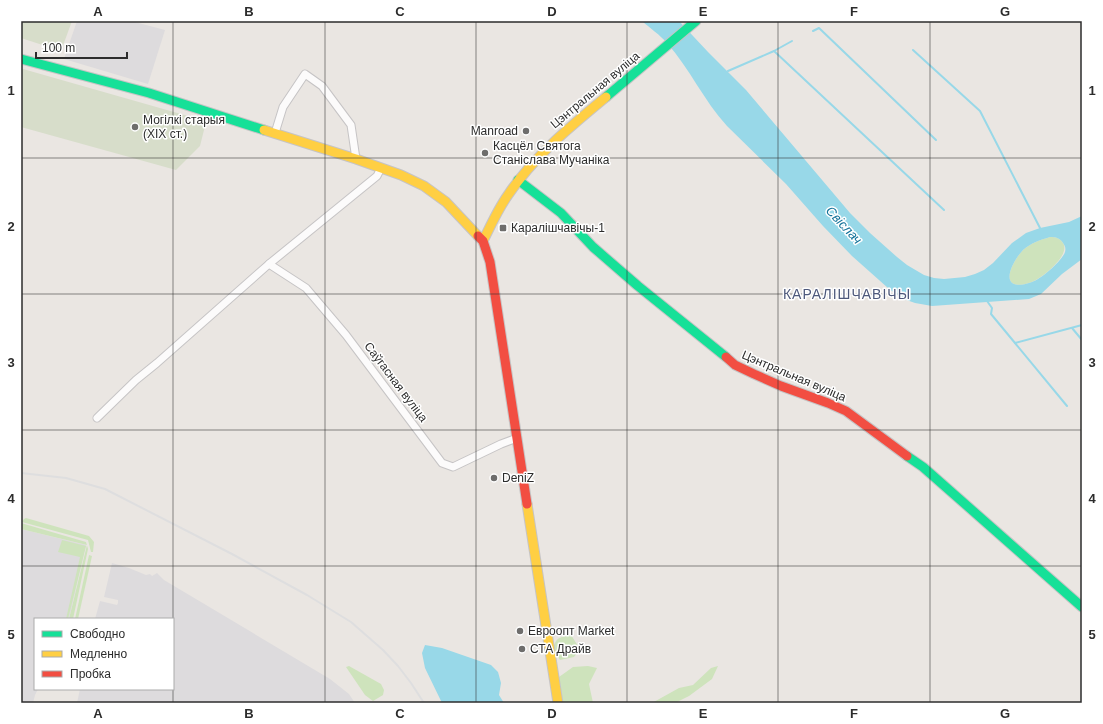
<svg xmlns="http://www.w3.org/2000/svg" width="1103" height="724" font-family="Arial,sans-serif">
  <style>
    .industrial { fill: #dddbdd }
    .green { fill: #cee3bc }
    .cemetery { fill: #d7ddca }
    .water { fill: #98d8e8; fill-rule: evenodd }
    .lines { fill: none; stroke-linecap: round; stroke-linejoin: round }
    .stream { stroke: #98d8e8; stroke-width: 2 }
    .street-casing { stroke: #c6c4c5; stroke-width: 9 }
    .fast-casing { stroke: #c6c4c5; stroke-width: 11 }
    .slow-casing { stroke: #c6c4c5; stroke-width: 11 }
    .jam-casing { stroke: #c6c4c5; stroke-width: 11 }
    .street { stroke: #fcfbfb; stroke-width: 7 }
    .fast { stroke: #16e098; stroke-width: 9 }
    .slow { stroke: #ffcf43; stroke-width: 9 }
    .jam { stroke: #f24e42; stroke-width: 9 }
    .rail { stroke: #dededf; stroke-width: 2 }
    .grid { fill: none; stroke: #2c2c2c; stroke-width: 1; stroke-opacity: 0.55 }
    .poi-dot { fill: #6e6d6c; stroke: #fff; stroke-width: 1.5 }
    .labels { text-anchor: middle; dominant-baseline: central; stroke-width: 3; stroke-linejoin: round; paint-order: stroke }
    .street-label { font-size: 12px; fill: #2c2c2c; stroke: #fff }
    .poi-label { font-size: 12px; fill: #2c2c2c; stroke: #fff; text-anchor: start }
    .water-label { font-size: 13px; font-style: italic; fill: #127299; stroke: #fff }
    .quarter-label { font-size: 14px; letter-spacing: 1px; fill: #4d587b; stroke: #fff }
    .neatline { fill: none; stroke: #2c2c2c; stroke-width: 1.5 }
    .grid-label { font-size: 13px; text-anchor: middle; font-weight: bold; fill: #2c2c2c }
  </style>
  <rect width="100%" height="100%" fill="#eae6e2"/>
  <g class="industrial">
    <path d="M77,21h54l34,9 -17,54 -84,-25z"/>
    <path d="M21,529l65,16 -17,74h-34v70h3l-3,6 -2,8h-12z"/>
    <path d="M112,563l17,5 17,7 4,-1 2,2 5,-3 7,7 166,99 19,15 6,9h-278l3,-14h93v-70h-78l5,-18 17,4 1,-2v-3l-14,-3z"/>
  </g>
  <g class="green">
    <path d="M1050,237c6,0 10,1 13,6 8,12 -21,35 -31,39 -34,12 -23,-17 -9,-32 8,-7 17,-10 27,-13z"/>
    <path d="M26,518l63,18 5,6 -1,10h-2l-3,-12 -66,-18 2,-3z"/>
    <path d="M21,523l65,19 2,7 -15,70h-4l18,-74 -66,-16z"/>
    <path d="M62,540l24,6 -18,73h-2l14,-62 -22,-5z"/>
    <path d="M89,555l3,1 -14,63h-3z"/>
    <path d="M571,635l9,14 -6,8 -14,3 -7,-11c3,-12 7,-12 18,-14z"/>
    <path d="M349,666l32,18 3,6 -1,5 -10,6 -8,-6 -19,-28z"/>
    <path d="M588,666l9,2 -8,16 4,19h-30l-4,-26 14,-10z"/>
    <path d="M718,666l-6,13 -23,17 -14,7h-23l27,-15 14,-3 18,-17z"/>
  </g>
  <g class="cemetery">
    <path d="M21,21h51l-11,30 -40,-13z"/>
    <path d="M23,69l179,51 4,2 -6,24 -24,24 -155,-43v-57z"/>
  </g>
  <g class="water">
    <path d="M642,21h37l29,31 38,38 104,123 20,20 27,24 10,8 17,10 10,3 10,1 21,-2 10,-3 9,-4 9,-7 19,-20 14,-10 14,-5 29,-6 13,-6v43l-20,15 -21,20 -12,5 -97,7 -17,-3 -14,-5 -13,-10 -36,-32 -29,-30 -37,-42 -59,-58c-23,-25 -37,-57 -60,-83 -7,-8 -17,-15 -25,-22zM1050,237c6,0 10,1 13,6 2,3 3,5 2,9 -3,9 -24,27 -33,30 -34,12 -23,-17 -9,-32 8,-7 17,-10 27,-13z"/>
    <path d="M425,645l17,3 49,17 7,7 3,11 -2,12 5,8h-62l-17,-35 -3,-15z"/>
  </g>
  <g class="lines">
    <g class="stream">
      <path d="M813,31l6,-3 117,112"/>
      <path d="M913,50l67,61 60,117"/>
      <path d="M774,51l18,-10"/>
      <path d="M728,71l46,-20 170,159"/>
      <path d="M987,301l5,7 -1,6 24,29 67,-18"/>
      <path d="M1072,328l10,12"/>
      <path d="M1015,343l52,63"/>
    </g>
    <g class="street-casing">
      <g id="street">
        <path d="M275,133l8,-26 22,-33 17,12 29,39 5,34"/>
        <path d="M269,264l37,24 40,47 96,128 11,4 48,-23 16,-6"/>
        <path d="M97,418l39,-38 21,-17 112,-99 108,-88 4,-8"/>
      </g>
    </g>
    <g class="fast-casing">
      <g id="fast">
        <path d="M21,59l128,34 115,37"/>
        <path d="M606,97l90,-76"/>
        <path d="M518,180l43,33 32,34 45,39 88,71"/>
        <path d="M907,456l16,11 159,140"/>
      </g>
    </g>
    <g class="slow-casing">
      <g id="slow">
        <path d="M264,130l92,29 45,16 23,11 22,16 32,34"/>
        <path d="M483,241c8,-16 15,-32 25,-46 26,-39 63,-69 98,-98"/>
        <path d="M527,504l31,199"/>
      </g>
    </g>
    <g class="jam-casing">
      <g id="jam">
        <path d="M478,236l5,5 7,21 37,242"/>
        <path d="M726,357l9,8 19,9 27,12 47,17 18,8 61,45"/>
      </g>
    </g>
    <use href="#street" class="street"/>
    <use href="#fast" class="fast"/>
    <use href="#slow" class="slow"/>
    <use href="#jam" class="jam"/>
    <path class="rail" d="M21,473l45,5 39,11 127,65 75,41 44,27 32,28 15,16 13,17 13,20"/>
  </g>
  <path class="grid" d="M173,21v682M325,21v682M476,21v682M627,21v682M778,21v682M930,21v682M21,158h1061M21,294h1061M21,430h1061M21,566h1061"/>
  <g class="poi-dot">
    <circle cx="135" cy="127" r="4"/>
    <circle cx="526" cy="131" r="4"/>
    <circle cx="485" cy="153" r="4"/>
    <rect x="499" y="224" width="8" height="8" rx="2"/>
    <circle cx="494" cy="478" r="4"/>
    <circle cx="520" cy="631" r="4"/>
    <circle cx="522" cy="649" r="4"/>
  </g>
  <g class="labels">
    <g class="street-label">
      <text transform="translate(595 90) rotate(-40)">Цэнтральная вуліца</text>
      <text transform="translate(794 376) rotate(23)">Цэнтральная вуліца</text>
      <text transform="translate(396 382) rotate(53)">Саўгасная вуліца</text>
    </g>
    <g class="poi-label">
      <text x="143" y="120">Могілкі старыя<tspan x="143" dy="14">(XIX ст.)</tspan></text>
      <text x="518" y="131" text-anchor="end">Manroad</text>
      <text x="493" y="146">Касцёл Святога<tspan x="493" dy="14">Станіслава Мучаніка</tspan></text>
      <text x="511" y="228">Каралішчавічы-1</text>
      <text x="502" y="478">DeniZ</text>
      <text x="528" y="631">Евроопт Market</text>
      <text x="530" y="649">СТА Драйв</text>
    </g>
    <g class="water-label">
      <text transform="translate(844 225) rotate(47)">Свіслач</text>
    </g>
    <g class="quarter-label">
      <text x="847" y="294">КАРАЛІШЧАВІЧЫ</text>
    </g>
  </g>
  <rect width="1103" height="724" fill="none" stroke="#ffffff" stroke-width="44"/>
  <rect x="34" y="618" width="140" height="72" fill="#ffffff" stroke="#ababab"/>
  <rect x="42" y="631" width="20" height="6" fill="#16e098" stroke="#ababab"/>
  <text x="70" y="638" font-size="12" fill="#2c2c2c">Свободно</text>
  <rect x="42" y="651" width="20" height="6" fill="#ffcf43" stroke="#ababab"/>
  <text x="70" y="658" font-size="12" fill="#2c2c2c">Медленно</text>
  <rect x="42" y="671" width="20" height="6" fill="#f24e42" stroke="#ababab"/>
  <text x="70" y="678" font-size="12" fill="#2c2c2c">Пробка</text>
  <path d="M36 52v6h91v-6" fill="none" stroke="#2c2c2c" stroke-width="2"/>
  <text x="42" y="52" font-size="12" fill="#2c2c2c" stroke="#ffffff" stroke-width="3" paint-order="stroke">100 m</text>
  <rect x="22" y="22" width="1059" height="680" class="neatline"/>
  <g class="grid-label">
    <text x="98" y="16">A</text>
    <text x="249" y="16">B</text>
    <text x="400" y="16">C</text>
    <text x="552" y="16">D</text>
    <text x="703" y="16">E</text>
    <text x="854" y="16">F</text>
    <text x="1005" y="16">G</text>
    <text x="11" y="95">1</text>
    <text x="1092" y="95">1</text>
    <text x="11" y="231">2</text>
    <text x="1092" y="231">2</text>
    <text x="11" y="367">3</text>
    <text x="1092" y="367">3</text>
    <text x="11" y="503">4</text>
    <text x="1092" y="503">4</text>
    <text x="11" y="639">5</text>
    <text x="1092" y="639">5</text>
    <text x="98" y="718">A</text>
    <text x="249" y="718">B</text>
    <text x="400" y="718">C</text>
    <text x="552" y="718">D</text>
    <text x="703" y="718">E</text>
    <text x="854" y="718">F</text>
    <text x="1005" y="718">G</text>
  </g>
</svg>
